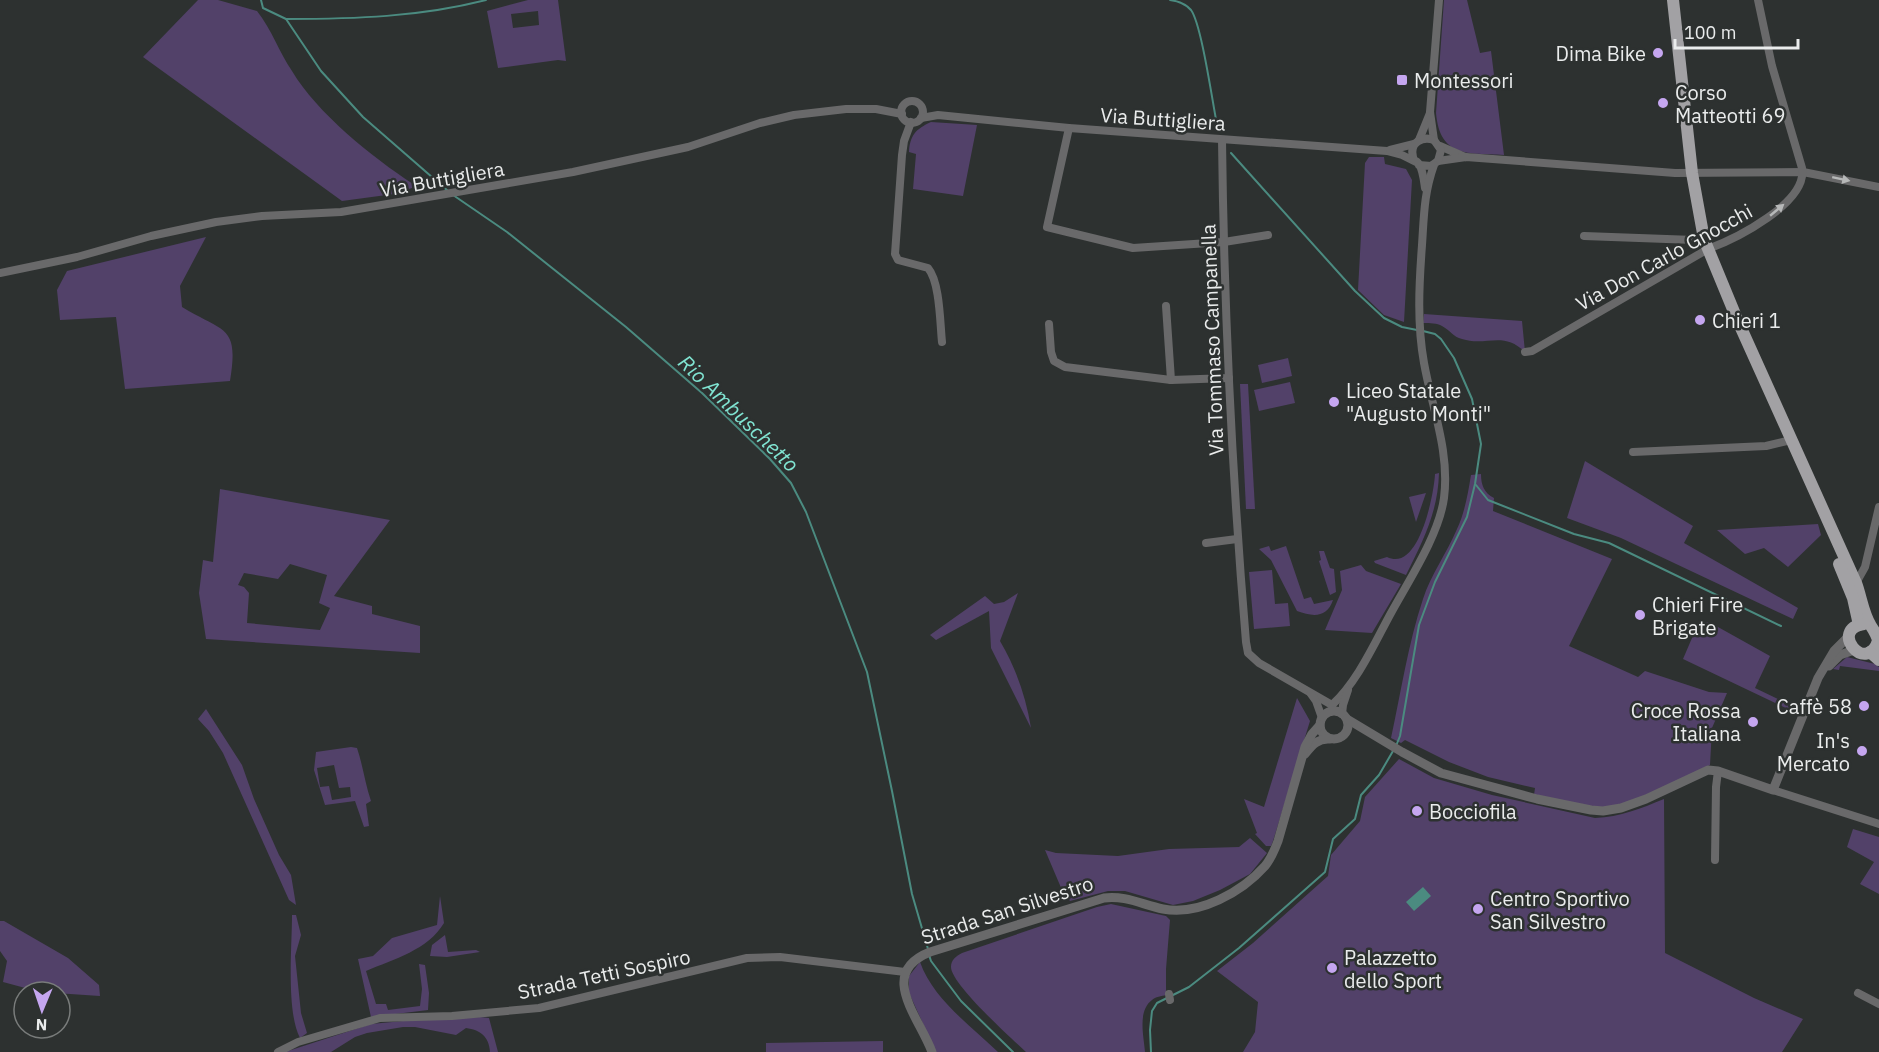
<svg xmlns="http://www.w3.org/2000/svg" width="1879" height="1052" font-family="'IBM Plex Sans',sans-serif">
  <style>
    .green { fill: #524169; fill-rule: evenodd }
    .water { fill: #4b8b80 }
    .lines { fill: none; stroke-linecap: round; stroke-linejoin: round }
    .stream { stroke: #4b8b80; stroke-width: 2 }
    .minor { stroke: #69696a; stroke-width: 8 }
    .tertiary { stroke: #69696a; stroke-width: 9 }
    .primary { stroke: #a2a1a4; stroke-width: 12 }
    .oneway { fill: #b6b8b8 }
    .poi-dot { fill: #c5a6f0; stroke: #2d3130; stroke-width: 2 }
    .labels { text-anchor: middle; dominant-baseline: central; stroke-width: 5; stroke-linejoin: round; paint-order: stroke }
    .poi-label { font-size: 20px; fill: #eaecec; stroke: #2d3130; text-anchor: start }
    .street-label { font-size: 20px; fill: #eaecec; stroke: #2d3130 }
    .water-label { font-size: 21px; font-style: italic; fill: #80e4d2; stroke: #2d3130 }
  </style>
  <rect width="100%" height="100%" fill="#2d3130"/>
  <g class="green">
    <path d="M198,0h20l39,11c15,19 22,41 35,60 25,42 80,86 121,113l-1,4 -18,6 -52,7 -199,-144z"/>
    <path d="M528,0h30l8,61 -8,-1 -60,8 -11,-57zM538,11l1,14 -26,3 -2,-14z"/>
    <path d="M1444,0h23l13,53 11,-2 13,104c-36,-2 -64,3 -68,-42z"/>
    <path d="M931,122l46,3 -14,71 -50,-7 3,-35 -7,-2c1,-17 7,-23 22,-30z"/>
    <path d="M1369,157h15l1,7 21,5 6,11 -8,142 -20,-7 -26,-25 7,-127z"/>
    <path d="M206,237l-26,49 2,21c43,26 57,18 48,74l-105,8 -9,-72 -56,3 -3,-30 10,-19z"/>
    <path d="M1424,314l98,7 3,31c-22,-22 -39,-5 -63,-13 -9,-2 -12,-9 -20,-13 -5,-3 -12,-3 -19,-3z"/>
    <path d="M1288,358l4,18 -30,7 -4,-18z"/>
    <path d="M1290,382l5,21 -36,8 -5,-21z"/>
    <path d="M1240,384h8l7,125h-9z"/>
    <path d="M1585,461l108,65 -9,17 114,65 -5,11 -172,-81 -54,-20z"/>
    <path d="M1439,473c-1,39 -16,68 -33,102l-31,-12 -1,-2 13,-4c32,16 47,-63 48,-83z"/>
    <path d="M1481,474c0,11 3,19 13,24l-1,13 119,48 -43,87 69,31 7,-6 64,21 18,1 -15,35 -2,37c-30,14 -84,46 -117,42 -19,-2 -39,-8 -59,-12l1,-7 -47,-11 -39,-15 -44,-22 -4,3 -10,-5c10,-46 17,-94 32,-139 8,-25 24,-46 34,-70 8,-17 11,-36 14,-54z"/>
    <path d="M220,489l170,31 -56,76 38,10v8l48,12v27l-214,-14 -7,-46 4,-33 10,2zM290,564l37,11 -8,28 11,5 -10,22 -73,-7 2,-30 -5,-6 -6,-2 6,-12 34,6z"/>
    <path d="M1426,493l-10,29 -7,-25z"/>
    <path d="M1818,524l3,11 -33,32 -24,-19 -19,6 -28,-24z"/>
    <path d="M1269,546l2,5 15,-5 18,53 7,-2 3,7 19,-4c-6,18 -20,17 -36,11l-26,-51 -12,-11z"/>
    <path d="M1319,551h5l6,17 4,1 2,23 -6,3 -11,-34 2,-1z"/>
    <path d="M1361,565l5,6 35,13 -29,49 -47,-3 17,-40 -2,-19z"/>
    <path d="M1272,570l3,34 13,-1 2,23 -36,3 -5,-57z"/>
    <path d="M1018,593l-18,48c16,27 26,56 31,87l-40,-80 -2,-37 -53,29 -6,-5 55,-39 9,8 10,-2z"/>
    <path d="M1709,622l61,34 -15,32 42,20 -7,2 -107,-51 15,-35z"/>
    <path d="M1847,657l28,7 4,3v4l-39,-5 -1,4 -6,-1z"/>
    <path d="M1297,698l13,23 -37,120 -2,5h-5l-11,-12 2,-1 -13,-34 20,8z"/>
    <path d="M206,709l36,56 12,34 25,56 12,20 5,30 -7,-5 -66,-147 -14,-22 -11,-12z"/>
    <path d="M351,747l6,1c6,18 8,35 14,53l-5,3 3,22 -5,1 -9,-26 -30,4 -11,-35 2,-18zM334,765l5,23 11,-1 1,10 -19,3 -3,-14 -9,1 -3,-19z"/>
    <path d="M1399,759l35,19 58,17 103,23c25,-1 47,-10 69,-19l1,154 89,45 49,21 -21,33h-539l12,-20 3,-30 -41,-31 36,-28 75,-67 3,-21 29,-34 5,-24z"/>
    <path d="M1853,829l26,8v57l-19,-10 14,-22 -27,-15z"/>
    <path d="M1250,838l17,15 -17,21 -30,16 -27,11 -20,4 -48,-14h-17l-38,10 -8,-11 -17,-40 11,3 62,3 51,-7 70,-2z"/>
    <path d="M440,896l4,27c-16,27 -50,36 -78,48l10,33h10l2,6 32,-4 2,-17 -3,-25 6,1 4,28 -1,17 -57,7 -13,-58 15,-3 19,-18 45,-13z"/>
    <path d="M1111,904l55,12 4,4 -4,49v26c-4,1 -11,2 -14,5 -15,11 -8,37 -7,52h-119c-14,-13 -75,-68 -75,-85 0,-7 5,-11 11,-14l135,-46z"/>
    <path d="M292,915h4l5,20 -6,21 6,57 6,20 -7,5c-14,-27 -8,-90 -8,-123z"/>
    <path d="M0,921h4l64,37 31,27 1,11 -60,-4 -37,-10 4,-21 -7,-10z"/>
    <path d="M445,935l3,17 28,-2 4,2 -33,5 -17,-1 2,-11z"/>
    <path d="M920,962c13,37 50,63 78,90h-62l-27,-59v-17z"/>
    <path d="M480,1017l9,1 9,34h-8c-1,-16 -10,-22 -24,-24l-10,7 -41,-8h-12l-36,6 -12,4 -24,15h-46l86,-28 32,-3z"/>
    <path d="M883,1041v11h-117v-9z"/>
  </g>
  <path class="water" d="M1423,887l8,9 -17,15 -8,-9z"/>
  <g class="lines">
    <g class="stream">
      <path d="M261,0l2,8 23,11 35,52 42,46 85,74"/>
      <path d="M1170,0c7,1 16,4 21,10 11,15 22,97 27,120"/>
      <path d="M286,19c68,0 134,-2 200,-19"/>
      <path d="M1231,153l124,138 29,27 18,9 15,3"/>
      <path d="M453,195l54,37 119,95 76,66 68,66 21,24 15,29 61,160 25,119 20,103 16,55"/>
      <path d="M1476,485l12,15 86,34 35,9 172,83"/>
      <path d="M1396,746l4,-10 19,-111 16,-43 32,-65 8,-33 6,-40 -9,-45 -18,-41 -13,-19 -6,-5 -12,-3"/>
      <path d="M929,955l2,6 30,40 52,51"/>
      <path d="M1151,1052l-1,-22 2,-19 5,-8 32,-16 50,-39 86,-76 8,-33 22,-20 6,-24 18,-20 14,-24"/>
    </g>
    <g class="minor">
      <circle cx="912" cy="112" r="11"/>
      <path d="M921,118l17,-3 131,13 318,23 15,4 14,7"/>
      <path d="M911,122l-7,19 -2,14 -7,99 3,6 30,8c12,14 12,55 14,74"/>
      <path d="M1069,128l-22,99 86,21 91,-6 44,-7"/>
      <path d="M1222,140c2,167 10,335 24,502l2,11 11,10 73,42"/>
      <path d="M1419,140l11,-27"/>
      <path d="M1434,140l-4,-28 9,-112"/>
      <path d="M1440,146l25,11"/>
      <path d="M1390,150l24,-6"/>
      <path d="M1438,161l28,-4 209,16 128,-1 76,15"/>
      <path d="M1419,165l12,1 7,-5 3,-11 -7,-10c-11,-4 -25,2 -21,17 2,7 2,1 6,7 4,6 5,17 6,24"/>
      <path d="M1584,236l110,4 10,-1"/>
      <path d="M0,273l77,-16 74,-21 65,-14 46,-6 79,-4 232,-40 115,-25 72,-24 34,-8 52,-6h30l26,5"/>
      <path d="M1166,306l5,74"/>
      <path d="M1049,324l2,28 3,9 11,6 106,13 58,-2"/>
      <path d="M1525,352l7,-1 176,-102c27,-10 100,-46 94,-81l-30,-102 -14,-66"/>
      <path d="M1633,452l133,-6 25,-6"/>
      <path d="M1206,543l31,-4"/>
      <path d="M1856,583l9,-16 14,-60"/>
      <path d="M1311,694l5,7 6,17"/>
      <path d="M1333,711l-1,-6c26,-24 42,-61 59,-92 18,-33 48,-78 53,-115 6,-46 -12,-90 -20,-135 -7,-39 -5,-78 -2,-118 2,-30 2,-52 12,-80"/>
      <path d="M1342,714l1,-9 5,-15"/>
      <path d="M1773,790l106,34"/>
      <path d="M1715,860l1,-73 2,-16"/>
      <path d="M1858,993l21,11"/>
      <path d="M1169,994l1,6"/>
      <path d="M278,1052l20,-10 82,-24 72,-2 87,-8 208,-50 33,-1 125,15"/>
    </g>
    <g class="tertiary">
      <path d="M1829,666l11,-11 14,-5"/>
      <circle cx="1334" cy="725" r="14"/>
      <path d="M1347,719l55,33 39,21 96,26 54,11 12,1 18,-3 25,-9 62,-29 10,1 55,19 45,-112 16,-27 15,-15"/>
      <path d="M1305,754c7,-9 13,-16 25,-15"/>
      <path d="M932,1052c-13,-35 -55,-79 -2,-100l174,-54c21,-3 39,7 59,11 36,7 79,-17 102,-43 6,-7 10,-17 13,-25l27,-94 7,-13 8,-9"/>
    </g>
    <g class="primary">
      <path d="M1673,0l19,173 12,66 33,80 119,264c5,13 7,31 15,43 4,6 6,9 8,17"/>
      <path d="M1839,564l14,34 6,27"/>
      <path d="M1864,624c-36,5 2,52 14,17"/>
      <path d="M1870,652l9,8"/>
    </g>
  </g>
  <defs><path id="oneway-solid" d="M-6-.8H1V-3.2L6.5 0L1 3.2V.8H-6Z" transform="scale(1.5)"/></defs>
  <g class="oneway">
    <use href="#oneway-solid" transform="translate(1841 179) rotate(12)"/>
    <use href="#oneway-solid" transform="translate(1777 210) rotate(-40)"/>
  </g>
  <g class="poi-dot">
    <circle cx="1658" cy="53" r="6"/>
    <rect x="1396" y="74" width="12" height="12" rx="3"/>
    <circle cx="1663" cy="103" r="6"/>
    <circle cx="1700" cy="320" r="6"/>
    <circle cx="1334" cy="402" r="6"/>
    <circle cx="1640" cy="615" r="6"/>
    <circle cx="1864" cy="706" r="6"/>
    <circle cx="1753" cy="722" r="6"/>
    <circle cx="1862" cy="751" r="6"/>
    <circle cx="1417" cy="811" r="6"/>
    <circle cx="1478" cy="909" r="6"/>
    <circle cx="1332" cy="968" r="6"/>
  </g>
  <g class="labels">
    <g class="poi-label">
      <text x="1646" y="53" text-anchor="end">Dima Bike</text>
      <text x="1414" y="80">Montessori</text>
      <text x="1675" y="92">Corso<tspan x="1675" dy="23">Matteotti 69</tspan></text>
      <text x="1712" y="320">Chieri 1</text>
      <text x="1346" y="390">Liceo Statale<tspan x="1346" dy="23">"Augusto Monti"</tspan></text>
      <text x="1652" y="604">Chieri Fire<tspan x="1652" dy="23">Brigate</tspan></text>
      <text x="1852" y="706" text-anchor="end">Caffè 58</text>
      <text x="1741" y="710" text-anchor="end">Croce Rossa<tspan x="1741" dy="23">Italiana</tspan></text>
      <text x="1850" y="740" text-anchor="end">In's<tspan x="1850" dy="23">Mercato</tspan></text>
      <text x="1429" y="811">Bocciofila</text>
      <text x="1490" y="898">Centro Sportivo<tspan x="1490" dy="23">San Silvestro</tspan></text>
      <text x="1344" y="957">Palazzetto<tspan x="1344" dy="23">dello Sport</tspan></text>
    </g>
    <g class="street-label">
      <text transform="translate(1163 119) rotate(4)">Via Buttigliera</text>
      <text transform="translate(442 179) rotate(-10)">Via Buttigliera</text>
      <text transform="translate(1664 257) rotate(-29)">Via Don Carlo Gnocchi</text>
      <text transform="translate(1212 340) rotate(-92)">Via Tommaso Campanella</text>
      <text transform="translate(1007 910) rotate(-18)">Strada San Silvestro</text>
      <text transform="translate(604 974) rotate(-12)">Strada Tetti Sospiro</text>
    </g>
    <g class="water-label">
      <text transform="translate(739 413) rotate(44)">Rio Ambuschetto</text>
    </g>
  </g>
  <g transform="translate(42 1010) rotate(182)"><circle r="28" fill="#2d3130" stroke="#797c7b" stroke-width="1.5"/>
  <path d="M0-4.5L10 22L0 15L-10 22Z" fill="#c5a6f0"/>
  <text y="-9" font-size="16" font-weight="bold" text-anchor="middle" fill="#eaecec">N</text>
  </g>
  <path d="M1675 39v9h123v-9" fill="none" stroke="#eaecec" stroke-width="3"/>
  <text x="1684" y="39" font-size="18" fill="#eaecec" stroke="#2d3130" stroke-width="4.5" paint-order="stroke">100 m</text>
</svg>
